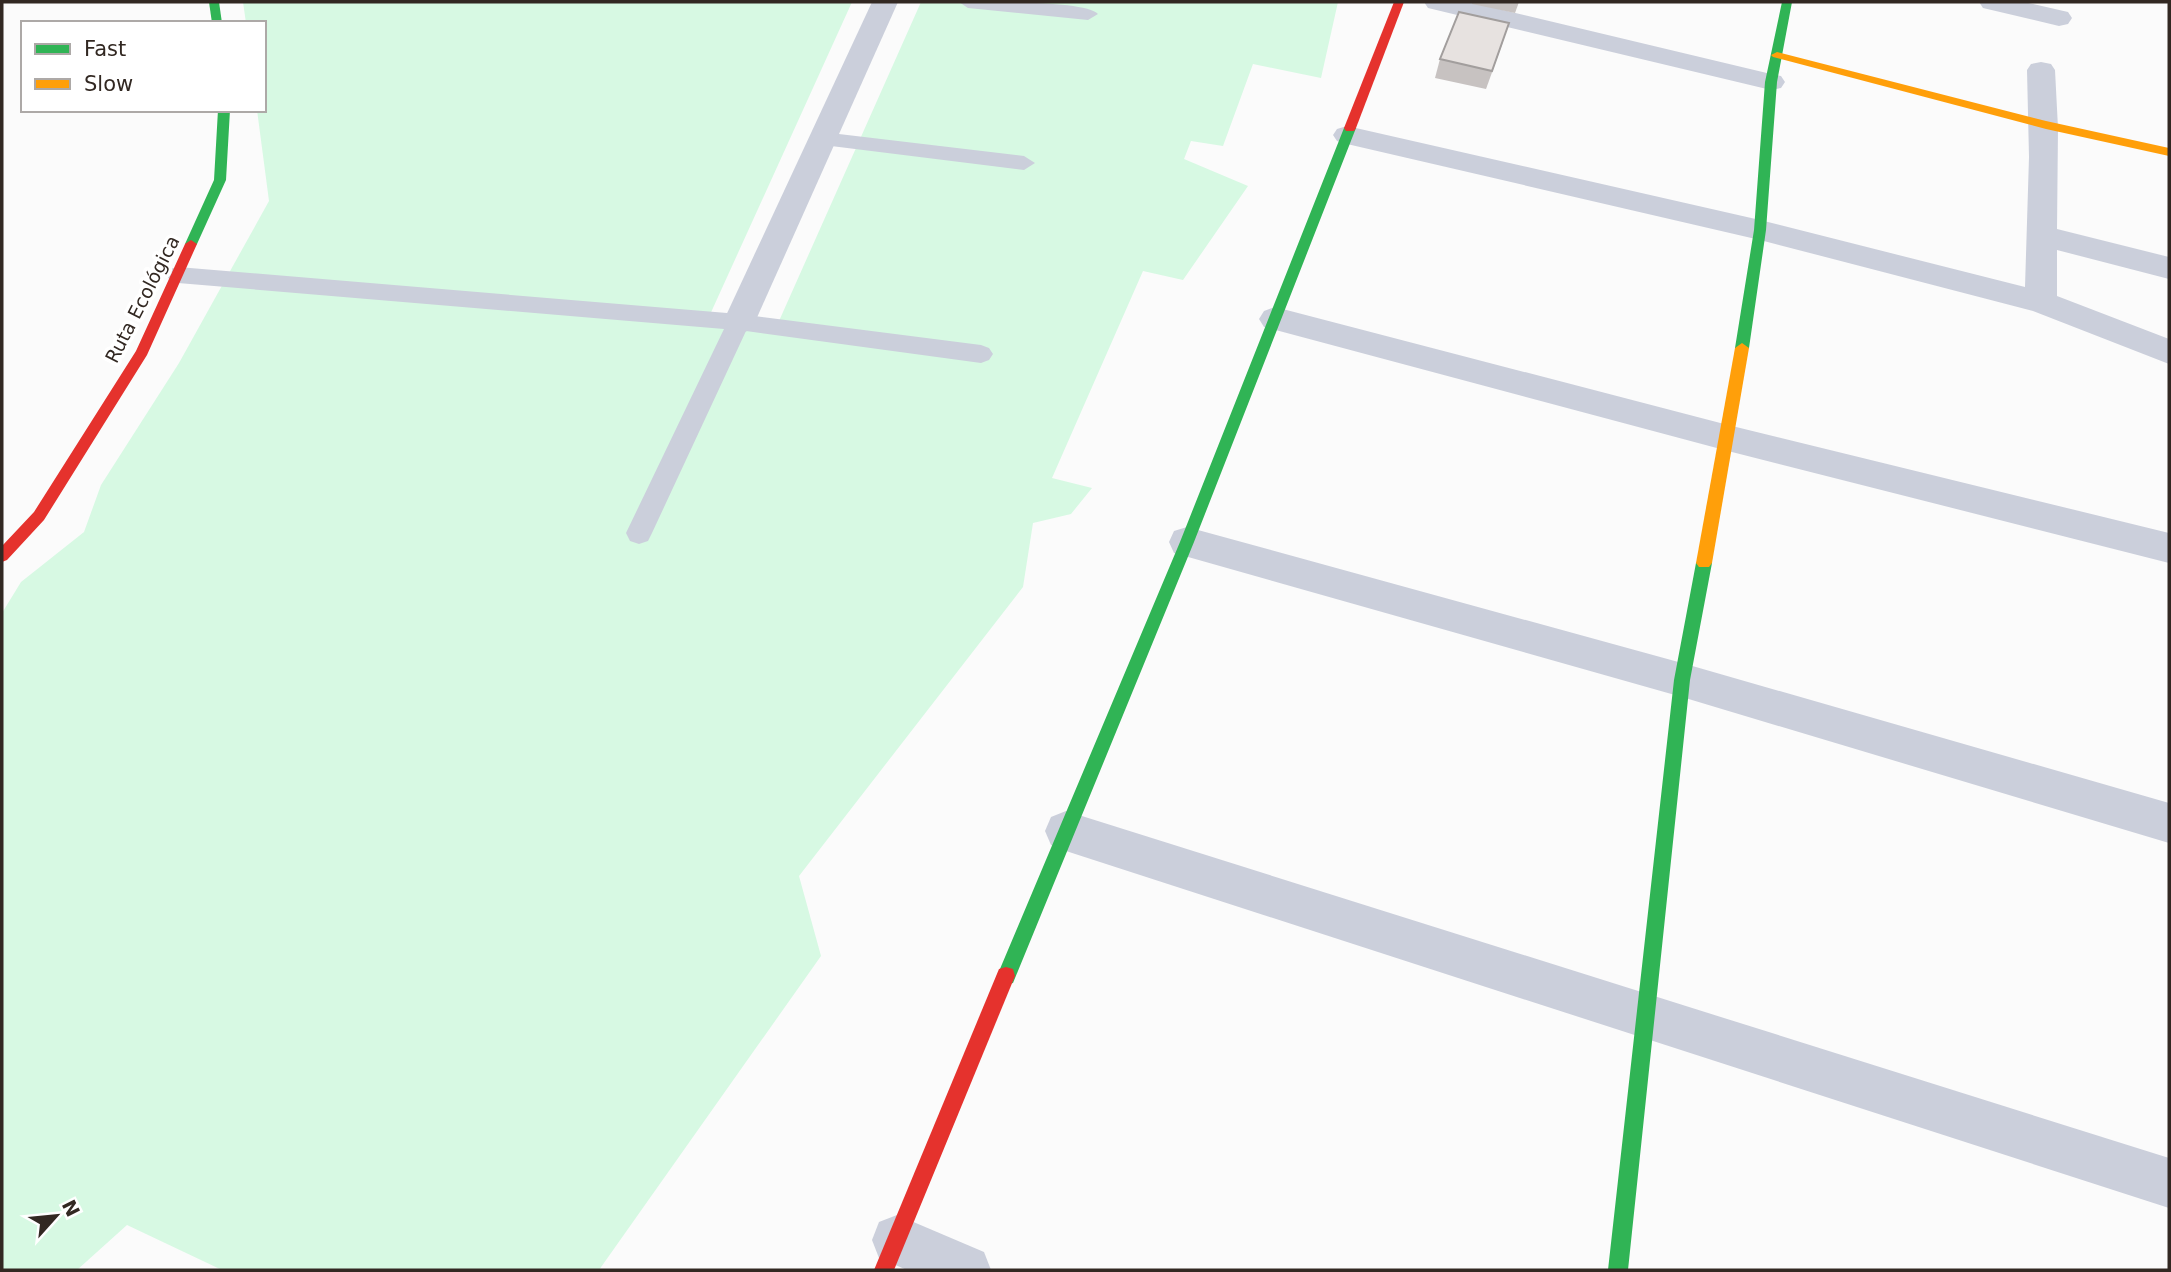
<svg xmlns="http://www.w3.org/2000/svg" width="2171" height="1272" font-family="'DejaVu Sans',sans-serif">
  <style>
    .green { fill: #d7f9e3 }
    .lines { fill: none; stroke-linecap: round; stroke-linejoin: round }
    .lane { fill: #cbcfdb; fill-rule: evenodd }
    .street { fill: #cbcfdb; fill-rule: evenodd }
    .fast { fill: #30b455; fill-rule: evenodd }
    .slow { fill: #ff9f0a; fill-rule: evenodd }
    .jam { fill: #e5322d; fill-rule: evenodd }
    .wall { fill: #c7c2c1 }
    .building { fill: #e7e2e0; stroke: #a29e9d; stroke-width: 2 }
    .labels { text-anchor: middle; dominant-baseline: central; stroke-width: 7; stroke-linejoin: round; paint-order: stroke }
    .street-label { font-size: 19px; fill: #322822; stroke: #fff }
  </style>
  <rect width="100%" height="100%" fill="#fbfbfb"/>
  <path class="green" d="M243,2h609l-144,317 67,11 146,-328h417l-17,76 -68,-14 -30,82 -32,-5 -7,18 64,27 -65,94 -40,-9 -91,207 40,10 -21,26 -38,9 -10,64 -224,289 22,80 -222,314h-377l-95,-45 -50,45h-75v-657l19,-31 63,-50 17,-47 78,-122 90,-162 -12,-91h7v-87h-18z"/>
  <g class="lines">
    <g class="lane">
      <path d="M959,2c22,0 127,-2 139,12l-10,6 -120,-12z"/>
      <path d="M822,132l202,24 11,7 -11,7 -209,-26 -3,-5 3,-5z"/>
      <path d="M178,267l561,47 242,31 8,3 4,6 -4,6 -8,3 -235,-32 -94,202 -4,8 -9,3 -9,-3 -4,-8 98,-204 -546,-46 -8,-2 -3,-6 3,-6z"/>
    </g>
    <g class="street">
      <path d="M872,2h26l-143,320 -5,8 -11,4 -11,-4 -5,-8z"/>
      <path d="M1424,2h45l302,72 10,2 4,6 -4,6 -10,2 -343,-82z"/>
      <path d="M1979,2h45l44,10 4,6 -4,6 -9,2 -76,-18z"/>
      <path d="M2041,62l10,2 4,6 3,58 -1,101 112,28v22l-112,-29v46l112,43v25l-136,-53 -273,-71 -413,-96 -10,-3 -4,-6 4,-6 10,-3 413,94 265,67 4,-130 -2,-87 4,-6z"/>
      <path d="M1275,307l453,118 441,108v30l-441,-112 -464,-124 -5,-8 5,-8z"/>
      <path d="M1187,527l495,136 487,140v40l-487,-146 -508,-144 -5,-11 5,-11z"/>
      <path d="M1066,811l1103,347v50l-1103,-357 -15,-6 -6,-14 6,-14z"/>
      <path d="M897,1215l87,37 7,18h-84l-28,-12 -7,-18 7,-18z"/>
    </g>
    <g class="fast">
      <path d="M209,2h10l3,21h-10z"/>
      <path d="M1782,2h10l-15,80 -11,148 -17,118 -7,5 -7,-5 19,-118 11,-148z"/>
      <path d="M218,110h12l-4,70 -29,64 -6,4 -6,-4 29,-64z"/>
      <path d="M1350,124l6,4 -162,414 -181,441 -7,2 -7,-2 -2,-7 183,-434 164,-414z"/>
      <path d="M1704,557l5,2 3,4 -22,117 -62,590h-20l66,-590 22,-117 3,-4z"/>
    </g>
    <g class="slow">
      <path d="M1777,52l269,69 123,27v8l-123,-27 -273,-72 -2,-2z"/>
      <path d="M1742,343l7,5 -37,215 -3,4h-10l-3,-4 39,-215z"/>
    </g>
    <g class="jam">
      <path d="M1394,2h10l-48,126 -2,3h-8l-2,-3z"/>
      <path d="M191,240l6,4 -50,111 -103,165 -37,40 -5,2v-16l32,-34 102,-161 49,-107z"/>
      <path d="M1006,967l7,2 2,7 -121,294h-20l125,-301z"/>
    </g>
  </g>
  <g class="wall">
    <path d="M1472,2h47l-4,11 -43,-9z"/>
    <path d="M1503,42l-17,47 -51,-11 5,-19z"/>
  </g>
  <path class="building" d="M1459,12l50,11 -17,48 -52,-12z"/>
  <g class="labels">
    <g class="street-label">
      <text transform="translate(142 299) rotate(-63)">Ruta Ecológica</text>
    </g>
  </g>
  <rect width="2171" height="1272" fill="none" stroke="#322822" stroke-width="7"/>
  <rect x="21" y="21" width="245" height="91" fill="#ffffff" stroke="#ada9a7" stroke-width="2"/>
  <rect x="35" y="44" width="35" height="10" fill="#30b455" stroke="#ada9a7" stroke-width="2"/>
  <text x="84" y="56" font-size="21" fill="#322822">Fast</text>
  <rect x="35" y="79" width="35" height="10" fill="#ff9f0a" stroke="#ada9a7" stroke-width="2"/>
  <text x="84" y="91" font-size="21" fill="#322822">Slow</text>
  <g transform="translate(56 1216) rotate(63)" stroke="#ffffff" stroke-width="5" paint-order="stroke">
  <path d="M0-5L12 26L0 18L-12 26Z" fill="#322822"/>
  <text y="-10" font-size="19" font-weight="bold" text-anchor="middle" fill="#322822">N</text>
  </g>
</svg>
